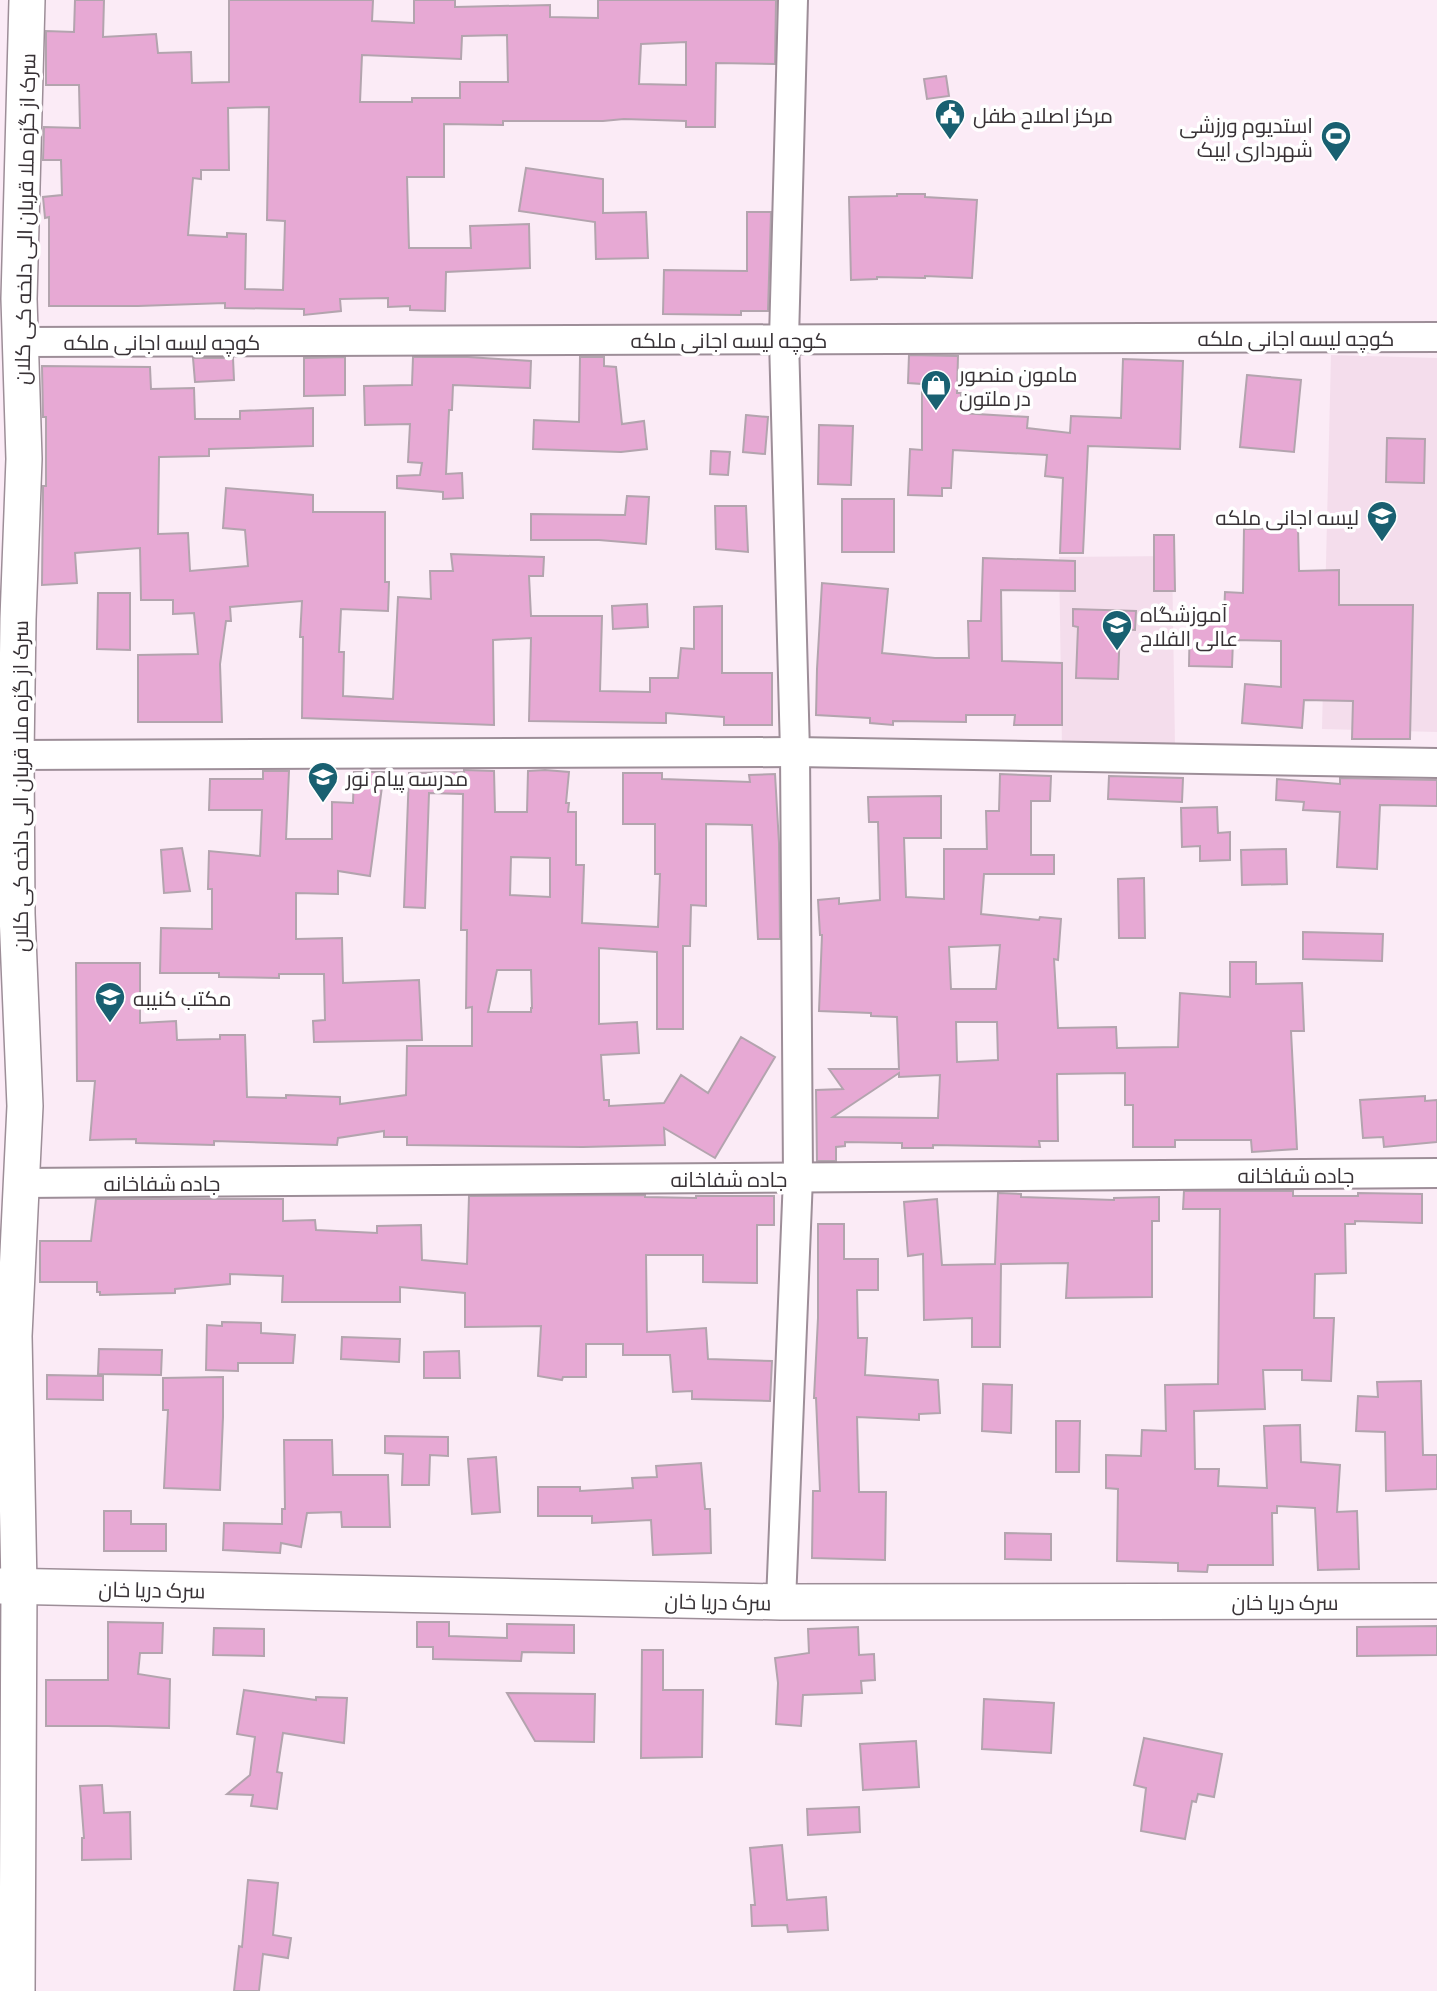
<svg xmlns="http://www.w3.org/2000/svg" width="1437" height="1991" font-family="Commissioner,Cairo,sans-serif">
  <style>
    .built { fill: #f4ddec }
    .building { fill: #e7a9d4; stroke: #b3a4ae; stroke-width: 2; fill-rule: evenodd }
    .lines { fill: none; stroke-linecap: round; stroke-linejoin: round }
    .minor-casing { stroke: #9d8e98; stroke-width: 32 }
    .tertiary-casing { stroke: #9d8e98; stroke-width: 38 }
    .minor { stroke: #fff; stroke-width: 28 }
    .tertiary { stroke: #fff; stroke-width: 35 }
    .labels { text-anchor: middle; dominant-baseline: central; stroke-width: 7; stroke-linejoin: round; paint-order: stroke }
    .poi-label { font-size: 21px; fill: #383236; stroke: #fff; text-anchor: start }
    .street-label { font-size: 21px; fill: #383236; stroke: #fff }
  </style>
  <rect width="100%" height="100%" fill="#fbebf6"/>
  <g class="built">
    <path d="M1331,355l106,3v374l-115,-3z"/>
    <path d="M1172,556l3,190 -113,2 -3,-191z"/>
  </g>
  <g class="building">
    <path d="M75,0h29l-1,37 53,-3 2,19 33,-1 1,31 37,-1v-82h144l-1,21 42,2v-23h41v7l95,-2v12l48,1v-18h178l-1,64 -59,-1 -1,64h-29v-6l-62,-2 -21,2h-100v4l-59,-1v53h-37l2,71h62l-1,-22 59,-2 1,44 -84,4 -1,39 -35,-1v-4l-22,1v-9l-48,1 1,12 -37,4v-6l-79,-1v-5l-87,3h-89v-89l-4,1 -2,-21 19,-2 -1,-35h-18l1,-33 36,1 -1,-43h-33v-54l28,1zM507,35l1,47h-48v16h-48v4h-52l2,-47 99,4 1,-23zM686,42v43l-47,-1 2,-40zM269,107l-2,113 18,1 -2,69 -38,-1 1,-55 -19,-1v4l-39,-2 5,-57 8,1v-9h28l-1,-62z"/>
    <path d="M946,76l3,20 -22,3 -3,-20z"/>
    <path d="M526,168l77,11v34l43,-1 2,46 -52,1 -1,-37 -76,-11z"/>
    <path d="M897,194h28v3l52,3 -5,78 -47,-2v2l-48,-1v2l-26,1 -2,-83 48,-1z"/>
    <path d="M747,212h24l-3,99h-27v4l-78,-1 1,-44 83,1z"/>
    <path d="M909,355l49,1 -1,37h4v20l67,4 -1,11 43,5 1,-17 50,2 2,-59 60,2 -3,88 -92,-3 -5,107h-23l3,-75 -18,-2 2,-21 -94,-5 -2,38h-9v8l-34,-1 2,-46 12,1v-66l-14,-1z"/>
    <path d="M345,357v38l-41,1v-38z"/>
    <path d="M413,357h55l63,4 -1,27 -77,-3 -1,25h-3l-3,64 16,-1 1,25 -20,1v-7l-46,-4v-12l23,-1 2,-12 -14,-1 2,-38 -45,1 -1,-39 48,-1z"/>
    <path d="M580,357h24v9l12,1 6,57 22,-3 3,28 -26,3 -88,-3 1,-29 45,2z"/>
    <path d="M193,358h40l1,22 -39,2z"/>
    <path d="M42,366l108,1 1,22 43,-1 1,31h45v-8l73,-3v38l-104,3v7l-50,1 -1,77 30,-1 2,38 58,-5 -3,-36 -22,-2 3,-40 87,7v17h72v70h4l-1,29 -47,-2 -2,43h5l-1,44 50,3 5,-102 33,2 -1,-28h23l-2,-17 93,3 -1,19h-14l2,40h71l-2,75 50,1v-14h28l3,-30 13,1v-42l28,-1v67h50v52h-48v-8l-58,-4v10l-137,-2 2,-83 -38,2 1,85 -192,-7 1,-81h-3l2,-36 -72,6 1,14h-5l-6,43 2,58h-84v-67l60,-1 -4,-41 -21,1v-14h-32l-1,-52 -65,5 2,30 -35,2 1,-94v-5h3v-69h-3z"/>
    <path d="M1247,375l54,5 -7,72 -54,-5z"/>
    <path d="M746,415l22,2 -3,37 -22,-2z"/>
    <path d="M819,425l34,1 -2,59 -33,-1z"/>
    <path d="M1387,438l38,1 -1,44 -38,-1z"/>
    <path d="M711,451l19,1 -2,23 -18,-1z"/>
    <path d="M627,496l22,1 -3,47 -47,-4h-68v-26l94,1z"/>
    <rect x="842" y="499" width="52" height="53"/>
    <path d="M715,506h31l2,46 -32,-3z"/>
    <path d="M1298,528l1,43 40,-1v35h74l-3,134h-58l1,-38 -49,-1 -2,28 -60,-5 3,-39 36,3v-46l-48,-1 -1,27 -43,-1 1,-51 34,1 1,-24 18,1 1,-64z"/>
    <path d="M1154,535h20l1,56h-21z"/>
    <path d="M983,558l92,3v30l-74,-1 1,71 60,2v62h-48l1,-10h-49v7l-73,-1v4l-23,-2v-5l-54,-3 1,-46 5,-86 66,6 -6,64 53,5h34l-1,-37h13z"/>
    <path d="M98,593h32v57l-33,-1z"/>
    <path d="M647,604l1,23 -35,2 -1,-23z"/>
    <path d="M1073,609l63,2 -1,19 -15,-1 -2,50 -42,-1 2,-51 -5,-1z"/>
    <path d="M464,770l30,1 1,41h32l1,-41 17,-1 24,2 -3,31h3l-1,9h8v53h8l-2,58 76,4 2,-53h-5v-50h-32v-51h39v6l88,3 -1,-7 26,-1 4,69 1,96h-22l-6,-114 -46,-1v82l-15,-1 -1,41h-7v83h-26v-77l-58,-4v76l38,-2 2,31 -38,2 3,45h5v6l55,-3 17,-28 27,18 33,-56 34,20 -60,101 -51,-30 1,17 -82,2 -176,-2v-8h-23v-6l-46,7 -1,7 -123,-4v4l-78,-2v-4l-46,1 5,-59h-18l-1,-118h64v60l36,-2 1,19 43,-1v-4h25l2,62 39,1v-3l54,2v7l66,-9 1,-49h65v-39l-6,1 1,-78h-6l2,-136 -34,-1 -4,115 -21,-1 5,-134 55,-1zM511,857l39,1v39l-40,-2zM497,970h34l1,38h-1v4h-43z"/>
    <path d="M263,771h26l-3,68h46v-37l21,1 1,-31h30l-14,104 -32,-5v23l-42,-1v46l46,-1 1,45 76,-3 3,60 -108,2 -1,-21 12,-1 -1,-46h-45v4l-60,-1v-4h-59l1,-45 51,1v-40h-4l1,-38 51,5 2,-46h-53l1,-31h53z"/>
    <path d="M1000,774l51,2 -1,25h-19v54h23v19h-70l-3,40 58,6 1,-3 21,2 -3,41 -4,-1 4,69 58,-1 1,21 61,-1 2,-54 50,4v-35h26v22l46,-1 2,48h-13l6,118 -45,3 -1,-12h-76v7h-42v-42h-8v-32l-68,1 1,67h-19l1,6 -107,-2v3h-31v-5l-57,-1v4l-9,1v14h-19l-1,-71 27,-1 -14,-20h70l-2,-52 -26,-1v-3l-52,-2 3,-76h-2l-2,-35 21,-2v6l41,-4 -2,-78h-9l-1,-25 73,-1v42h-37l2,59 38,2v-50h43l-1,-38h13zM1000,945l-4,44h-45l-2,-42zM956,1022h41l1,38 -41,2zM899,1073v4l41,-2 -2,43 -105,-1z"/>
    <path d="M1109,776l74,2 -1,24 -74,-3z"/>
    <path d="M1340,778l97,2v26l-57,-1 -3,64 -40,-2 3,-55 -37,-2 1,-8 -28,-2 1,-21 63,5z"/>
    <path d="M1217,807l1,26 12,-1v28l-30,1v-15l-18,1 -1,-39z"/>
    <path d="M182,848l8,43 -26,2 -3,-43z"/>
    <path d="M1286,849l1,35 -45,1 -1,-35z"/>
    <path d="M1144,878l1,60h-26l-1,-59z"/>
    <path d="M1303,932l80,2 -1,27 -79,-2z"/>
    <path d="M1425,1096v5l12,-1v42l-53,5 -1,-10 -20,1 -3,-38z"/>
    <path d="M1184,1191h109v5h65v-3l64,1v29l-67,-2v3h-10l1,49 -31,1 -1,44h20l-3,63 -29,-1v-10h-39l2,39 -71,2 1,58h24l-1,17 49,2 -3,-62 36,-1 1,37 39,3 -3,47 20,-1 2,58 -41,1 -3,-62 -38,-2v7h-5l1,52h-65l-1,7 -29,-1v-8l-61,-2 1,-72 -12,-1v-33l35,1 1,-26 24,1 -1,-46 53,-1 2,-175h-37z"/>
    <path d="M998,1193l23,1v3l93,3v-2l45,-1v24h-7v76l-86,1 2,-35 -67,1 -1,83h-28v-29l-48,2 -1,-66 -15,2 -4,-54 33,-3 5,66 53,-1z"/>
    <path d="M645,1195v2l51,1v-2h78v29h-17v58l-54,-1v-27h-57l1,77 59,-4 2,31 64,2 -2,40 -78,-2v-8l-19,1 -3,-37h-47v-11h-37v33h-23l-1,3 -24,-4 3,-50 -76,1v-34l-65,-6v15h-118l1,-26 -53,-2v10l-55,5v4l-75,2v-3h-3v-10h-57v-41h51l5,-42h187v22l32,-1 1,10 61,3v-7l44,-1 1,35 45,4 2,-68z"/>
    <path d="M818,1224h26v35h34v31h-21l1,48h9l-2,37 73,5 2,33 -21,1v6l-62,-3 2,75h27l-1,68 -73,-2 1,-67h7l-4,-93h-2l4,-80z"/>
    <path d="M222,1322l39,1v10l34,2 -2,28h-55v8l-32,-1 1,-45 15,1z"/>
    <path d="M342,1337l58,2 -1,23 -58,-3z"/>
    <path d="M99,1349l63,1 -1,25 -63,-1z"/>
    <path d="M459,1351l1,27h-36v-26z"/>
    <path d="M47,1375l56,1v24l-56,-1z"/>
    <path d="M223,1377v40l-3,73 -56,-2 4,-78h-5v-32z"/>
    <path d="M1421,1381l2,74h14v34l-51,2 -1,-59 -29,-1 2,-35 20,1 -1,-15z"/>
    <path d="M983,1384l29,1 -1,48 -29,-2z"/>
    <path d="M1056,1421h24l-1,51h-23z"/>
    <path d="M385,1436l63,1v19l-18,-1 -1,30h-27l1,-31 -18,-1z"/>
    <path d="M284,1440h48l1,35h55l2,52h-48l-1,-15 -34,1 -6,34 -20,-4 -1,10 -57,-3 1,-27 58,1v-15h3z"/>
    <path d="M496,1457l4,55 -28,2 -4,-55z"/>
    <path d="M701,1463l4,46h5l1,44 -58,2 -2,-35 -59,3v-7h-54v-29h42v4l53,-3 -1,-10 25,-1 -1,-11z"/>
    <path d="M104,1511h27v13h35v27h-62z"/>
    <path d="M1005,1533l46,1v26l-46,-1z"/>
    <path d="M108,1622l55,1 -1,30h-22l-2,21 32,5 -1,49 -61,-2h-62v-46h62z"/>
    <path d="M417,1622h32v14l58,2v-14l67,1v28l-52,-1 -1,9 -88,-2v-12h-16z"/>
    <path d="M1437,1626v29l-80,1v-29z"/>
    <path d="M858,1627l1,28 15,-1 1,26 -14,1 1,12 -59,2 -2,31 -25,-2 2,-41 -3,-25 34,-5 -1,-24z"/>
    <path d="M214,1628l50,1v27l-51,-1z"/>
    <path d="M642,1650h21v40h40l-1,67 -61,1z"/>
    <path d="M244,1690l72,10v-3l31,1 -3,45 -61,-10 -6,39 5,1 -5,36 -26,-3 2,-11 -26,-1 23,-19 5,-38 -18,-3z"/>
    <path d="M507,1693l88,1 -1,48 -59,-1z"/>
    <path d="M984,1699l70,4 -3,50 -69,-4z"/>
    <path d="M1144,1738l78,16 -8,43 -16,-3 -2,8 -4,-1 -7,38 -44,-8 5,-43 -12,-3z"/>
    <path d="M916,1741l3,46 -56,3 -3,-46z"/>
    <path d="M102,1785l2,28 26,-1 1,47 -49,1v-22h2l-4,-52z"/>
    <path d="M859,1807l1,25 -52,3 -1,-26z"/>
    <path d="M782,1845l5,55 39,-3 2,33 -40,2 -1,-7 -35,1 -1,-21h4l-5,-57z"/>
    <path d="M248,1880l30,3 -5,52 18,3 -3,20 -25,-4 -4,37h-25l5,-45 3,1z"/>
  </g>
  <g class="lines">
    <g class="minor-casing">
      <g id="minor">
        <path d="M20,342l1417,-5"/>
        <path d="M16,755l779,-3 642,11"/>
        <path d="M21,1183l1416,-10"/>
        <path d="M781,1602l17,-425 -3,-425 -11,-413 9,-339"/>
      </g>
    </g>
    <g class="tertiary-casing">
      <g id="tertiary">
        <path d="M0,1586l781,16 656,-1"/>
        <path d="M17,1991l2,-405 -5,-250 11,-230 -8,-192 -1,-159 2,-136 6,-160 -5,-160 8,-299"/>
      </g>
    </g>
    <use href="#minor" class="minor"/>
    <use href="#tertiary" class="tertiary"/>
  </g>
  <defs>
    <g id="civic-pin" transform="scale(1.575)"><path d="M0 17L-7.5 6A9.5 9.5 0 1 1 7.5 6Z" fill="#196071" stroke="#fff"/><path d="M-.6-6.5H3V-4.5H.6V-3L4-1V1h2V6H-6V1h2V-1L-.6-3ZM-1.2 2.5V6h2.4V2.5Z" fill="#fff"/></g>
    <g id="stadium-pin" transform="scale(1.575)"><path d="M0 17L-7.5 6A9.5 9.5 0 1 1 7.5 6Z" fill="#196071" stroke="#fff"/><path d="M0-5a6.5 5 0 1 0 0 10a6.5 5 0 1 0 0-10ZM-3.5-1.8h7v3.6h-7Z" fill="#fff"/></g>
    <g id="shop-pin" transform="scale(1.575)"><path d="M0 17L-7.5 6A9.5 9.5 0 1 1 7.5 6Z" fill="#196071" stroke="#fff"/><path d="M-5-2.5h2.3a2.7 3.5 0 0 1 5.4 0H5L5.5 6h-11ZM-1.5-2.5h3a1.5 2.3 0 0 0-3 0Z" fill="#fff"/></g>
    <g id="school-pin" transform="scale(1.575)"><path d="M0 17L-7.5 6A9.5 9.5 0 1 1 7.5 6Z" fill="#196071" stroke="#fff"/><path d="M0-5L7-2L0 1L-7-2ZM-4 1L0 2.5L4 1V4Q0 6-4 4Z" fill="#fff"/></g>
  </defs>
  <g fill-rule="evenodd">
    <use href="#civic-pin" x="950" y="114"/>
    <use href="#stadium-pin" x="1336" y="136"/>
    <use href="#shop-pin" x="936" y="385"/>
    <use href="#school-pin" x="1382" y="516"/>
    <use href="#school-pin" x="1117" y="625"/>
    <use href="#school-pin" x="323" y="777"/>
    <use href="#school-pin" x="110" y="997"/>
  </g>
  <g class="labels">
    <g class="poi-label">
      <text x="973" y="114">مرکز اصلاح طفل</text>
      <text x="1313" y="124" text-anchor="end">استدیوم ورزشی<tspan x="1313" dy="24">شهرداری ایبک</tspan></text>
      <text x="959" y="373">مامون منصور<tspan x="959" dy="24">در ملتون</tspan></text>
      <text x="1359" y="516" text-anchor="end">لیسه اجانی ملکه</text>
      <text x="1140" y="613">آموزشگاه<tspan x="1140" dy="24">عالی الفلاح</tspan></text>
      <text x="346" y="777">مدرسه پیام نور</text>
      <text x="133" y="997">مکتب کنیبه</text>
    </g>
    <g class="street-label">
      <text transform="translate(24 219) rotate(-89)">سرک از گزه ملا قربان الی دلخه کی کلان</text>
      <text x="1296" y="337">کوچه لیسه اجانی ملکه</text>
      <text x="729" y="339">کوچه لیسه اجانی ملکه</text>
      <text x="162" y="341">کوچه لیسه اجانی ملکه</text>
      <text transform="translate(19 786) rotate(-90)">سرک از گزه ملا قربان الی دلخه کی کلان</text>
      <text x="1296" y="1174">جاده شفاخانه</text>
      <text x="729" y="1178">جاده شفاخانه</text>
      <text x="162" y="1182">جاده شفاخانه</text>
      <text transform="translate(152 1589) rotate(1)">سرک دریا خان</text>
      <text transform="translate(718 1601) rotate(1)">سرک دریا خان</text>
      <text x="1285" y="1601">سرک دریا خان</text>
    </g>
  </g>
</svg>
